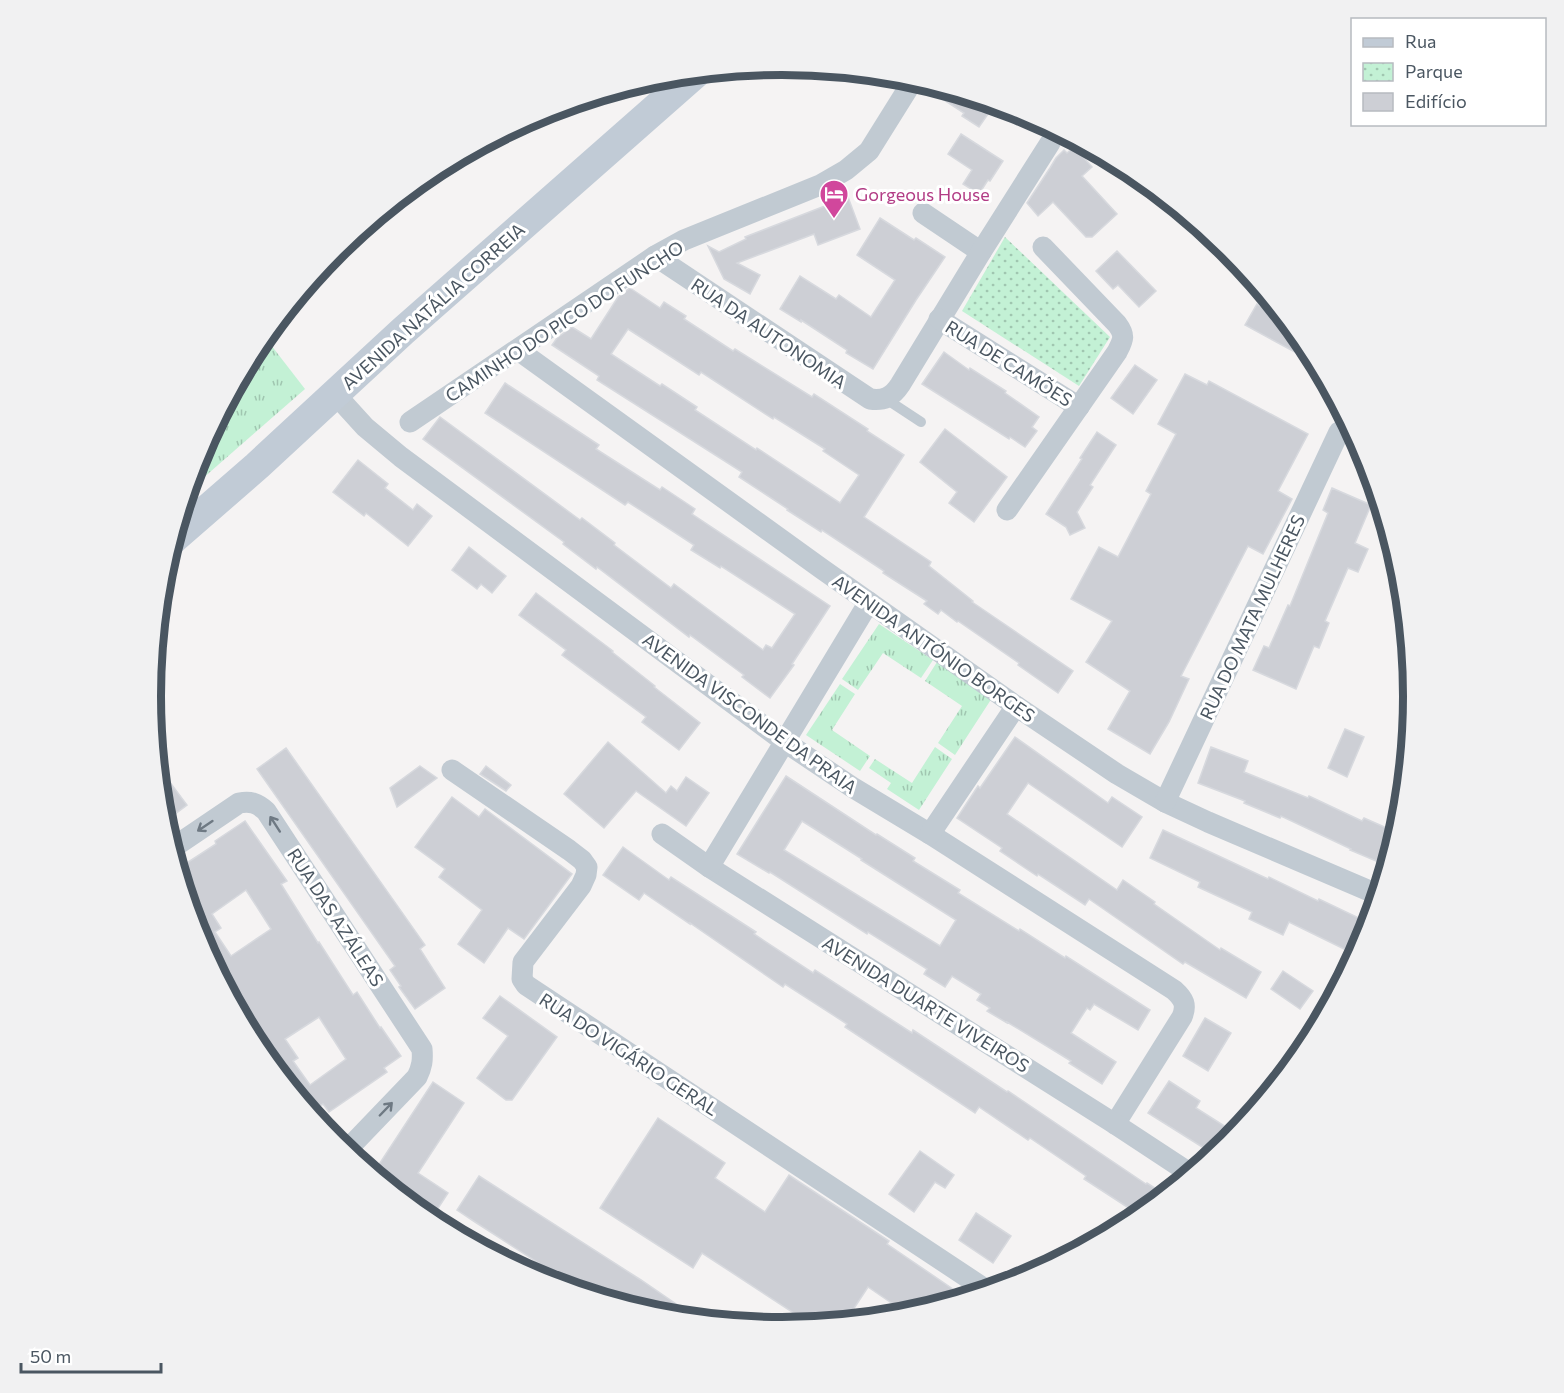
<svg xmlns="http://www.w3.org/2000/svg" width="1564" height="1393" font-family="Commissioner,sans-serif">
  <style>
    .grass { fill: url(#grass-tufts) }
    .park { fill: url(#park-dots) }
    .building { fill: #cdcfd5; stroke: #d7d9de; stroke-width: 1.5; fill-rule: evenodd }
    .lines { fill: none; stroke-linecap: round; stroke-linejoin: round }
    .lane { stroke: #c1cad2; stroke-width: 10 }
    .street { stroke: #c1cad2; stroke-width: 21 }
    .secondary { stroke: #c1cbd6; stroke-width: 30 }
    .oneway { stroke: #6e7983 }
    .labels { text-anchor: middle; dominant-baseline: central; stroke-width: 6; stroke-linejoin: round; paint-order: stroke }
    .hotel-label { font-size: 18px; fill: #b23c85; stroke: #fff; text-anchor: start }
    .street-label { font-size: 18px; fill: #4a5661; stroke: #fff }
    .rim { fill: none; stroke: #4a5661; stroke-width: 8 }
  </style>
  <defs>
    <pattern id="grass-tufts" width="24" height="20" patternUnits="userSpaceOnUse" patternTransform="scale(1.5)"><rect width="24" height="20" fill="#c3f1d5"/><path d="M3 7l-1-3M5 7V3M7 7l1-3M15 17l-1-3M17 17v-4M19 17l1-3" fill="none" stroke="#a0c6b0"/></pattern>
    <pattern id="park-dots" width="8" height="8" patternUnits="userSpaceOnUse" patternTransform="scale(1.5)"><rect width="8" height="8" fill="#c3f1d5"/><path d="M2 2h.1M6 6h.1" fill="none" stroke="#a0c6b0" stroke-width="1.8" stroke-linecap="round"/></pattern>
  </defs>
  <rect width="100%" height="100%" fill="#f5f3f3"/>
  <g class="grass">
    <path d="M264,336l41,53 -119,104 12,-39 59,-109z"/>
    <path d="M879,624l54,36 -12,18 -38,-25 -25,37 -16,-11z"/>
    <path d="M937,662l55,36 -37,57 -17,-12 24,-37 -37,-25z"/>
    <path d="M840,684l15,10 -23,36 38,26 -10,15 -54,-36z"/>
    <path d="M935,747l17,12 -33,51 -32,-21 4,-6 -22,-15 6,-9 37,24z"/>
  </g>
  <path class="park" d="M1005,237l105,100 -31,49 -117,-75z"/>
  <g class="building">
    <path d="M926,83l41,12 28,9 -16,23 -17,-11 2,-3 -40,-26z"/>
    <path d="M961,134l42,27 -13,20 -2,-1 -9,14 -16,-10 9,-14 -24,-16z"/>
    <path d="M1074,147l18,20 -10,9 35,38 -25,23h-6l-33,-35 -15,14 -11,-13 23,-35 6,-10 8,-8 3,3z"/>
    <path d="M848,197l12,32 -42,16 -4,-11 -77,29 23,12 -10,19 -26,-15 -16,-33 11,6 27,-13 -1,-2z"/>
    <path d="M880,218l34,22 2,-2 29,19 -29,43 -43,69 -27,-16 1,-3 -46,-30v2l-21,-13 20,-33 36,23 3,-4 32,22 24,-37 -38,-25z"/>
    <path d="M1117,251l39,40 -17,16 -21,-22 -5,4 -17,-18z"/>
    <path d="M630,288l30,20 4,-6 22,14 -2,3 49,32 2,-2 77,48 2,-3 54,35 -1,2 37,24 -40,62 67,45 -2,4 44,35 -1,1 101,69 -15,22 -40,-28 1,-2 -61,-42 -1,1 -16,-12 -3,4 -14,-10 3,-3 -44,-28 1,-2 -62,-41 -1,2 -34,-22 1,-1 -49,-32 3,-5 -145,-92 2,-4 -47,-31 5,-7 15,-11 19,12 27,-42zM628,329l71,46 2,-3 72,47 1,-2 51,32 -2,2 36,24 -19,28 -83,-55 -1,2 -61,-40 2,-3 -35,-23 -2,2 -49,-32z"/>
    <path d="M1257,304l29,16 22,26 9,18 -72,-39z"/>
    <path d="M944,352l25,18 1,-2 36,23 -1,2 34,24 -7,10 5,4 -12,16 -15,-10 -1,2 -87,-55z"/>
    <path d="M1135,365l22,15 -24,34 -22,-16z"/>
    <path d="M1185,374l22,11 2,-4 99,53 -30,57 14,8 -29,55 -15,-8 -67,130 8,3 -20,43 -19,32 -42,-25 22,-38 -44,-29 26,-41 -41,-22 28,-52 19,10 33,-63 -5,-3 30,-57 -18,-10z"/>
    <path d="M505,383l94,62 -3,4 64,41 2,-3 33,22 -3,5 138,92 -38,58 2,1 -24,33 -28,-21 2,-2 -54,-40 -1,2 -92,-70 -1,2 -33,-25 1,-2 -141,-103 17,-22 140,103 2,-2 33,25 -1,2 57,43 3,-4 89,66 3,-5 6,3 23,-34 -74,-48 -1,2 -29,-18 3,-5 -66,-43 -3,3 -140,-92z"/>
    <path d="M945,429l62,48 -33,45 -25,-19 8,-11 -37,-30z"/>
    <path d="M1097,432l19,13 -26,40 3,2 -16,25 8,16 -15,7 -4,-8 -20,-13 36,-55 -2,-1z"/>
    <path d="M358,460l30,24 -3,4 28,22 4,-6 15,12 -24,30 -42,-33 -2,3 -31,-24z"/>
    <path d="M1332,488l39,17 -16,38 13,6 -10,23 -10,-4 -23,53 4,2 -10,25 -5,-2 -18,43 -43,-19 11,-24 5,2 19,-43 2,1 38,-93 -5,-3z"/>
    <path d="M469,547l37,29 -14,17 -11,-9 -4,5 -25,-19z"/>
    <path d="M536,593l77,58 -1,1 43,34 -1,1 46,36 -21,27 -37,-28 4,-5 -84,-62 4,-5 -47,-35z"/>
    <path d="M1345,729l19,8 -17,40 -19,-9z"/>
    <path d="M1015,737l93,66 4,-6 30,20 -20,30 -94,-64 -21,31 110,76 6,-10 32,22 -1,2 66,46 1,-2 40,24 -15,26 -61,-36 -2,2 -94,-65 -4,6 -47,-31 -1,2 -37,-25 2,-3 -45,-30 21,-32 2,2z"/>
    <path d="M608,742l58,51 5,-7 6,5 9,-14 23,16 -23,33 -50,-35 -32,37 -40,-34z"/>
    <path d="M1211,747l37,14 -4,11 64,26 1,-2 53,25 2,-3 34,15 -10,33 -38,-16 1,-1 -70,-33 -1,2 -36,-15 1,-2 -47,-18z"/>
    <path d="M286,748l139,197 -5,4 25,39 -30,21 -16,-22 2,-1 -11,-16 5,-4 -138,-197z"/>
    <path d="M157,765l30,40 -24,18 -1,-4z"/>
    <path d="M420,766l17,12 -40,29 -7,-19z"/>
    <path d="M486,766l25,19 -5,6 -26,-17z"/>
    <path d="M786,776l90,59 1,-1 38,24 -2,3 47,29 -2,3 61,38 1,-2 45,29 1,-2 84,54 -12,20 -44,-26 -4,6 -3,-2 -16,25 45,29 -14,22 -33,-21 2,-2 -64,-39v1l-20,-12 3,-3 -13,-8 4,-6 -29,-18 -7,11 -21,-13 3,-5 -59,-37 -1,2 -97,-62 -1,1 -32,-19zM802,821l60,38 -1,1 95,60 -16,26 -156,-96z"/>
    <path d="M452,797l27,20 6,-8 87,65 -48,65 -16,-11 -24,35 -26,-19 24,-34 -43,-33 6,-8 -30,-22z"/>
    <path d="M245,821l42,60 -6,3 37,59 1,-1 34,53 4,-3 23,36 1,-1 20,29 -17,12 3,4 -58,40 -6,-8 -13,8 -45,-54 -12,-18 -55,-102 -5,-18 6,-4 -14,-20 -4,-13 6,-3 -8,-12 37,-24 -1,-3zM246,890l25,39 -40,27 -16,-24 6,-4 -9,-14zM319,1017l27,42 -36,26 -17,-24 5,-3 -13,-19z"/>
    <path d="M1163,830l105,49 1,-2 49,24 1,-2 42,20 -15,31 -57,-28 -6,13 -34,-16 3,-7 -54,-25 2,-5 -50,-24z"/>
    <path d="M623,847l46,33 2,-3 85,55 -2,2 59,39 2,-3 97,63 1,-3 94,62 1,-1 138,93 1,-1 19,12 -25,21 -57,-37 2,-3 -56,-38 -2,2 -49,-33 -4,6 -130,-86 2,-3 -62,-40 -2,3 -93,-64v1l-46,-31 -5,7 -36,-25z"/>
    <path d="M1283,971l30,20 -13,18 -29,-20z"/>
    <path d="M500,996l57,41 -45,63h-6l-29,-22 31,-42 -25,-18z"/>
    <path d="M1205,1018l26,15 -23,38 -25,-15z"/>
    <path d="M1169,1081l31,20 -4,7 41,26 -8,10 -14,11 -67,-42z"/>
    <path d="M433,1082l31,21 -46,70 30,20 -13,20 -13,-8 3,-4 -49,-32z"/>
    <path d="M658,1118l67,45 -10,15 50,34 24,-37 100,66 -2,3 79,54 -57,17 -41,-28 -23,35 -33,3 -110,-72 -9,15 -93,-60z"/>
    <path d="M920,1151l34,24 -9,13 -10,-6 -21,30 -25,-18z"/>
    <path d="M479,1176l162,104 60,41 -43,-5 -70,-21 -113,-73 -18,-12z"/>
    <path d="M976,1213l35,23 -18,27 -34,-23z"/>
  </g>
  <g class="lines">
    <path class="lane" d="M886,399l35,23"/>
    <g class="street">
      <path d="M923,213l58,39"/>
      <path d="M655,256l215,143c14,2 22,-2 30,-14l81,-133 69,-109"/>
      <path d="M939,319l140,88"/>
      <path d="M518,350l304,219 194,137 101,68 48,28 43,20 171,73"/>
      <path d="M335,394l30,33 36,30 384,285 67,45 78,47 244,156c10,9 13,15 8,27l-67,107"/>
      <path d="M410,422l245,-166 29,-16 136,-55 26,-15 23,-19 45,-72"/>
      <path d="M1007,510l110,-158c6,-12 9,-16 0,-28l-74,-77"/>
      <path d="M452,770l117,80 13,10 5,7 -1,8 -5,11 -58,76 -1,17 4,6 462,306"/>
      <path d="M1165,802l174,-370"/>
      <path d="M662,834l47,33 406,257 76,50"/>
      <path d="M930,834l86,-128"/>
      <path d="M171,849l68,-46c12,-2 18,0 27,8l156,238c1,11 0,18 -5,28l-72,75"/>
      <path d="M709,867l160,-265"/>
    </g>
    <path class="secondary" d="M172,540l85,-74 146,-135 293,-258"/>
  </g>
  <defs><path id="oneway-shaft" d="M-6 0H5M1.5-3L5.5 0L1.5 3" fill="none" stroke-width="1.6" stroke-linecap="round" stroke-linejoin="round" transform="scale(1.5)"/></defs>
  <g class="oneway">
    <use href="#oneway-shaft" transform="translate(275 824) rotate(-123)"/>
    <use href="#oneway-shaft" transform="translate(205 826) rotate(146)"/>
    <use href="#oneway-shaft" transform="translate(386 1109) rotate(-46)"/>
  </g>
  <defs>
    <g id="hotel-pin" transform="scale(1.5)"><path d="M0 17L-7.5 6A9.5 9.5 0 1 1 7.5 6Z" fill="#d1479c" stroke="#fff"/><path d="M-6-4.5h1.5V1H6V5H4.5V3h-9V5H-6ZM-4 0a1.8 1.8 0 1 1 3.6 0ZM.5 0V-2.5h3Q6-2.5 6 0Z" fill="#fff"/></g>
  </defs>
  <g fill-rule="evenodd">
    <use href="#hotel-pin" x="834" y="194"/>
  </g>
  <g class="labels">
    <g class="hotel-label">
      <text x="855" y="194">Gorgeous House</text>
    </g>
    <g class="street-label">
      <text transform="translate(433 306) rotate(-42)">AVENIDA NATÁLIA CORREIA</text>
      <text transform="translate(564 321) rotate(-33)">CAMINHO DO PICO DO FUNCHO</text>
      <text transform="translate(769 333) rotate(34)">RUA DA AUTONOMIA</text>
      <text transform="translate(1009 363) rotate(32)">RUA DE CAMÕES</text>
      <text transform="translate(1252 617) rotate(-65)">RUA DO MATA MULHERES</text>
      <text transform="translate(934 648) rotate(35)">AVENIDA ANTÓNIO BORGES</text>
      <text transform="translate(750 713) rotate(36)">AVENIDA VISCONDE DA PRAIA</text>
      <text transform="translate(336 917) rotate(57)">RUA DAS AZÁLEAS</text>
      <text transform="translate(926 1004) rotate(32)">AVENIDA DUARTE VIVEIROS</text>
      <text transform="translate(629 1054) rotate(33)">RUA DO VIGÁRIO GERAL</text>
    </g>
  </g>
  <path d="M0 0H1564V1393H0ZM161 696a621 621 0 1 1 1242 0a621 621 0 1 1-1242 0Z" fill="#f1f1f2" fill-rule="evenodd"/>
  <path class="rim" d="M161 696a621 621 0 1 1 1242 0a621 621 0 1 1-1242 0Z"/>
  <rect x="1351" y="18" width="195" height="108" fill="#ffffff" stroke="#b7bbc0" stroke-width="1.5"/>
  <rect x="1363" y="38" width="30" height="9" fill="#c1cbd6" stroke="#b7bbc0" stroke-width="1.5"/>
  <text x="1405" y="48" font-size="18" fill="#4a5661">Rua</text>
  <rect x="1363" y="63" width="30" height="18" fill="url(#park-dots)" stroke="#b7bbc0" stroke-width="1.5"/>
  <text x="1405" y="78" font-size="18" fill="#4a5661">Parque</text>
  <rect x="1363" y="93" width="30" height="18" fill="#cdcfd5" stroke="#b7bbc0" stroke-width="1.5"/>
  <text x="1405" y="108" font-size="18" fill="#4a5661">Edifício</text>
  <path d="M21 1363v9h140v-9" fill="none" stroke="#4a5661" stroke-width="3"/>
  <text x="30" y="1363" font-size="18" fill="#4a5661" stroke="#ffffff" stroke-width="4.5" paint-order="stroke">50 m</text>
</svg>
